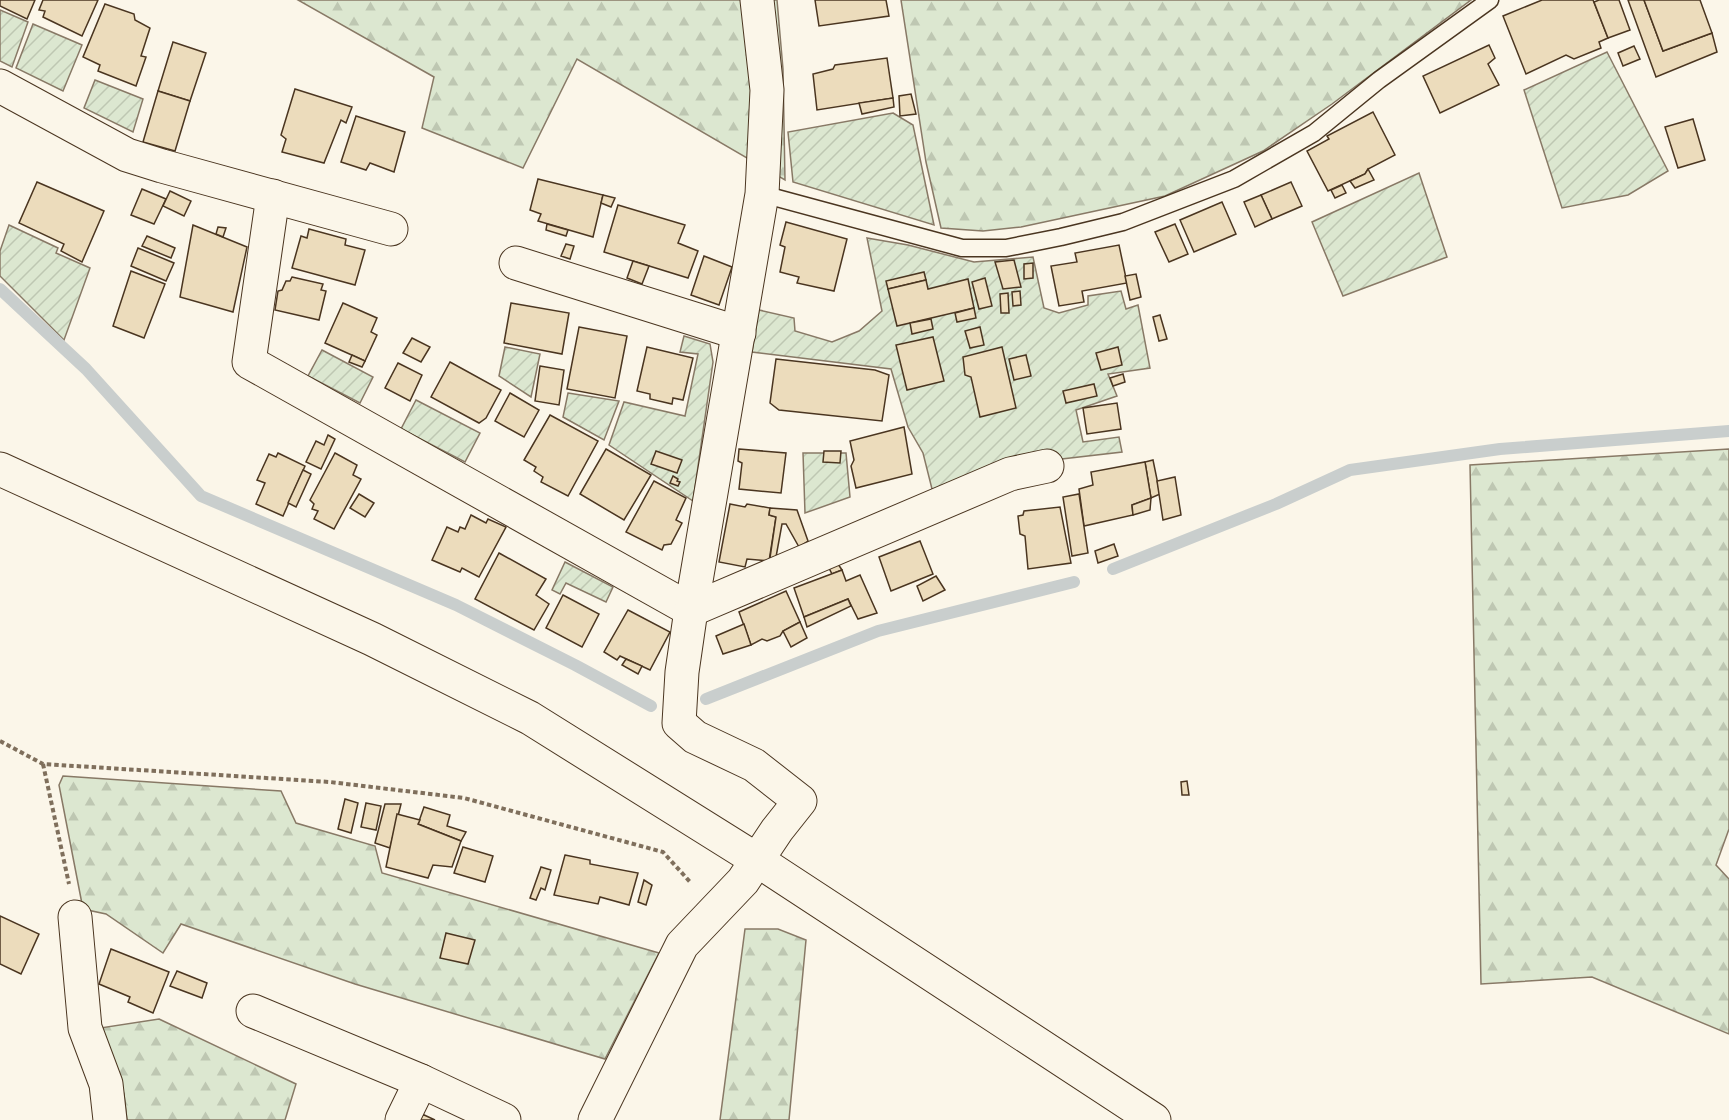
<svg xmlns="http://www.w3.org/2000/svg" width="1729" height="1120" font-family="Cabin,sans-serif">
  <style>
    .forest { fill: url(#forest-firs); stroke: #887966; stroke-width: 1.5 }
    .garden { fill: url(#garden-furrows); stroke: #887966; stroke-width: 1.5 }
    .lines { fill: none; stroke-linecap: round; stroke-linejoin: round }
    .stream { stroke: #c9cecd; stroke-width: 12 }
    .building { fill: #ecdcbc; stroke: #4a3520; stroke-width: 1.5 }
    .lane-casing { stroke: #4a3520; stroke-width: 19 }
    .street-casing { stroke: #4a3520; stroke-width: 35 }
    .secondary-casing { stroke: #4a3520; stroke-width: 35 }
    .path { stroke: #7f6f5c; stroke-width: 4; stroke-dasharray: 4.5 3; stroke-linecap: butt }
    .lane { stroke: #fbf6e9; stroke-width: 16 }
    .street { stroke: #fbf6e9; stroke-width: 33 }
    .secondary { stroke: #fbf6e9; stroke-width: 33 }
  </style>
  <defs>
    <pattern id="forest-firs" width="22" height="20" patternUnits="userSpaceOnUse" patternTransform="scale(1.5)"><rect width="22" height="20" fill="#dce7d0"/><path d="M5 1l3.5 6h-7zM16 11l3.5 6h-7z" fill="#bec7b2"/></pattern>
    <pattern id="garden-furrows" width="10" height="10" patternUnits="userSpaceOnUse" patternTransform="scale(1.5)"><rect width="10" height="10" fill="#dce7d0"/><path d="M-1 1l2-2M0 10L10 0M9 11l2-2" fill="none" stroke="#bec7b2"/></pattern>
  </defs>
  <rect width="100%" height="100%" fill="#fbf6e9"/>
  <g class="forest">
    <path d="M298,0h479l6,69 2,111 -208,-121 -54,109 -101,-40 12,-51z"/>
    <path d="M901,0h570l-139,104 -69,47 -98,45 -144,31 -38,4 -42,-3 -15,-66z"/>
    <path d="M1729,449v380l-13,36 13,14v155l-137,-57 -111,7 -11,-519z"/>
    <path d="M63,776l218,15 15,32 79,23 7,27 277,80 -54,106 -250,-75 -174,-60 -18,29 -57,-39 -23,-5 -24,-124z"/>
    <path d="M745,929h33l28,11 -17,180h-69z"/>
    <path d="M159,1019l137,65 -11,36h-158l-3,-26 -24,-66z"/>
  </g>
  <g class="garden">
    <path d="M0,10l28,12 -16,45 -12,-6z"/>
    <path d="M33,24l49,21 -19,46 -47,-23z"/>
    <path d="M1607,52l61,119 -40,24 -66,13 -38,-118z"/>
    <path d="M95,80l48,19 -10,33 -49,-24z"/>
    <path d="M893,113l20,12 21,100 -141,-43 -5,-50z"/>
    <path d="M1419,173l28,84 -104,39 -31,-74z"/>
    <path d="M9,225l49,23 -2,5 34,15 -26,72 -64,-64v-25z"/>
    <path d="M867,238l41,7 66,17 59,-5 11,51 15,5 29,-8v-9l33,-5 5,18 12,-4 12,63 -42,6 9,22 -41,14 7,32 36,-5 3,15 -112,13 -77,28 -10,-40 -15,-26 -17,-58 -139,-17 7,-42 35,8 1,13 37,11 27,-11 23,-20z"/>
    <path d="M684,336l26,8 3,18 -20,139 -84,-56 15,-43 61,14 13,-62 -18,-2z"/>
    <path d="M505,347l35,7 -9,43 -32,-21z"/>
    <path d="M322,350l51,27 -13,26 -52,-27z"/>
    <path d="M568,393l51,8 -15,39 -41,-23z"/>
    <path d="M416,400l64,33 -15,29 -64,-33z"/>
    <path d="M803,453h43l4,44 -45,16z"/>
    <path d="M565,562l48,25 -7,15 -40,-19 -6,11 -8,-4z"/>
  </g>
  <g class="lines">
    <g class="stream">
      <path d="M0,289l86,80 115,127 255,109 119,60 76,41"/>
      <path d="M1113,569l163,-65 74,-34 150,-21 229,-18"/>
      <path d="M706,699l172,-68 196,-49"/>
    </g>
  </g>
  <g class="building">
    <path d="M0,0h35l-8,19 -27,-13z"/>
    <path d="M43,0h55l-16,36 -39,-19 2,-6 -6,-1z"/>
    <path d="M815,0h71l3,16 -70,10z"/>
    <path d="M1542,0h51l15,38 -9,4 2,6 -27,11 -8,-4 -40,19 -23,-58z"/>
    <path d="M1599,0h20l11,30 -22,8 -14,-36z"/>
    <path d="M1628,0h16l19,51 49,-18 5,19 -61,25z"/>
    <path d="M1644,0h56l12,33 -49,18z"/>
    <path d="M105,4l29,10 1,6 15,8 -9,28 5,1 -10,29 -38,-15 2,-6 -17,-8z"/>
    <path d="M173,42l33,11 -16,48 -32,-10z"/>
    <path d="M1489,45l6,13 -7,6 11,21 -59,28 -17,-37z"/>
    <path d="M1634,46l6,13 -17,7 -5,-13z"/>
    <path d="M887,58l6,40 -76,12 -4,-36 20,-5 2,-4z"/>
    <path d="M295,89l57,18 -6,16 -5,-3 -17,43 -42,-11 4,-13 -5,-4z"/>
    <path d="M158,91l32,10 -15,50 -32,-9z"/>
    <path d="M911,94l5,20 -16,2 -1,-20z"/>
    <path d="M893,98l1,9 -32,7 -3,-11z"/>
    <path d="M1373,112l22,43 -27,14 -3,5 -37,17 -21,-40 22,-12 -2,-3z"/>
    <path d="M356,116l49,16 -11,40 -24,-9 -4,7 -25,-8z"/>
    <path d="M1693,119l12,41 -27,8 -13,-41z"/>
    <path d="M1368,169l6,11 -19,8 -5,-7 15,-7z"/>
    <path d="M538,179l65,16 -10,42 -55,-16 3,-7 -11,-4z"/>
    <path d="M37,182l67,29 -22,51 -21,-11 3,-7 -45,-21z"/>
    <path d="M1291,182l11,24 -30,13 -11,-24z"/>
    <path d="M1342,185l4,8 -11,5 -4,-8z"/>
    <path d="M142,189l24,10 -12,25 -23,-9z"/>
    <path d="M170,191l21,10 -7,15 -21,-10z"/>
    <path d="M603,195l12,3 -4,9 -10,-4z"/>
    <path d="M1261,195l11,24 -17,8 -11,-25z"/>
    <path d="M1222,202l14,32 -42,18 -14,-32z"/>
    <path d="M618,205l67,20 -7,18 20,8 -10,27 -84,-26z"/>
    <path d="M786,222l61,17 -13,52 -37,-8 2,-6 -19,-5 5,-25 -5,-2z"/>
    <path d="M547,224l21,6 -2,6 -20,-6z"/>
    <path d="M1175,224l13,30 -19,8 -14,-30z"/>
    <path d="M193,225l54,22 -14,65 -53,-15z"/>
    <path d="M218,227l8,1 -3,9 -7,-3z"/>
    <path d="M309,229l37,10 -1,6 20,5 -10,35 -63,-17 9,-32 6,2z"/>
    <path d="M147,236l28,12 -4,10 -29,-12z"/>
    <path d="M566,244l8,2 -4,13 -9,-3z"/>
    <path d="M1119,245l8,38 -45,8 2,11 -25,4 -8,-40 26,-4 -2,-9z"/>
    <path d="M138,248l36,15 -8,18 -35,-15z"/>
    <path d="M704,256l28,11 -13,38 -28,-10z"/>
    <path d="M1014,260l7,27 -18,2 -8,-27z"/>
    <path d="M633,261l16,5 -7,18 -15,-6z"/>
    <path d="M1033,263v15l-9,1v-15z"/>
    <path d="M131,271l34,13 -21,54 -31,-12z"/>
    <path d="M924,272l2,8 -38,9 -2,-8z"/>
    <path d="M1136,274l5,23 -11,3 -5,-24z"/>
    <path d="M292,277l31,7 -2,6 5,1 -7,29 -44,-10 3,-19 4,-1 4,-9h4z"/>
    <path d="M985,278l7,28 -13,3 -7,-27z"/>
    <path d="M968,279l6,29 -77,18 -9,-37 38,-9 2,9z"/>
    <path d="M1020,291l1,14 -8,1 -1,-14z"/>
    <path d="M1008,293l1,20h-8l-1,-19z"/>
    <path d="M343,303l34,15 -6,14 6,3 -12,26 -40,-18z"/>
    <path d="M511,303l58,10 -7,41 -58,-11z"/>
    <path d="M974,308l2,10 -19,4 -2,-9z"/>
    <path d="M1160,315l7,24 -8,2 -6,-24z"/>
    <path d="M931,319l2,10 -21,5 -2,-11z"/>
    <path d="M579,327l48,9 -12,62 -48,-9z"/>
    <path d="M980,327l4,18 -14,3 -5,-17z"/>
    <path d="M933,337l11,44 -37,9 -11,-45z"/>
    <path d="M412,338l18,9 -9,15 -18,-9z"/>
    <path d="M647,347l46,11 -10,42 -10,-2 -1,6 -22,-5v-5l-13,-3z"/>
    <path d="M1002,347l14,61 -36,9 -9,-40 -6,-2 -2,-18z"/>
    <path d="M1118,347l4,18 -21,5 -5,-17z"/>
    <path d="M352,355l13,6 -3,6 -13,-5z"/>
    <path d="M1026,355l5,21 -17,4 -5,-21z"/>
    <path d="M776,359l99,11 14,5 -7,46 -103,-11 -9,-7z"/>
    <path d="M450,362l51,28 -15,28 -7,5 -48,-26z"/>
    <path d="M398,363l24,12 -12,26 -25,-13z"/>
    <path d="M540,366l24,4 -5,35 -24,-4z"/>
    <path d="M1123,374l2,8 -12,4 -3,-8z"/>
    <path d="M1094,384l3,12 -31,7 -3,-12z"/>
    <path d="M510,393l29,17 -15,27 -29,-16z"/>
    <path d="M1117,403l4,26 -34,5 -4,-26z"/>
    <path d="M550,415l48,26 -30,55 -27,-14 2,-5 -9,-6 2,-4 -12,-7z"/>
    <path d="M904,427l8,47 -56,14 -5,-22 3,-6 -4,-19z"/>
    <path d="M328,435l7,4 -14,30 -15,-7 10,-21 8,4z"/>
    <path d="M606,449l45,26 -27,45 -44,-26z"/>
    <path d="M739,449l47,4 -5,40 -42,-4 3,-26 -4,-2z"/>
    <path d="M656,451l26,9 -5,13 -26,-9z"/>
    <path d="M824,451h17l-1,12 -17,-1z"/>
    <path d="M278,453l27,13 -22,50 -27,-12 9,-21 -8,-3 12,-26 7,3z"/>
    <path d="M335,453l22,12 -4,10 8,4 -27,50 -20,-10 4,-8 -6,-2 2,-5 -4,-4z"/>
    <path d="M1153,460l7,34 -9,4 -6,-36z"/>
    <path d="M1145,462l6,36 -19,7 1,10 -49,11 -5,-37 14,-4 -2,-13z"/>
    <path d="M303,470l8,4 -15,33 -8,-4z"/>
    <path d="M673,476l5,3 -1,2 3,1 -2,4 -8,-3z"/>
    <path d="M1175,477l6,38 -18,5 -6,-39z"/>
    <path d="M654,481l32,17 -10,22 6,3 -11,21 -7,1 -2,5 -36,-18z"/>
    <path d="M359,494l15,9 -9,14 -15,-9z"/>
    <path d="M1079,494l9,59 -16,3 -9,-59z"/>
    <path d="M1151,498l-1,12 -17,5 -1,-10z"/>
    <path d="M730,504l15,3 2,-3 23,4 -1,7 7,2 -7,44 -22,-2 -2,8 -26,-5z"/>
    <path d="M1060,507l11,56 -43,6 -3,-33 -5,-2 -2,-18 5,-1 1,-4z"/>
    <path d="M770,508l27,2 11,31 -9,6 -13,-23h-4l-6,33 -6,1 6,-41 -7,-2z"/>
    <path d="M471,515l15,8 2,-4 18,8 -27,50 -17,-9 -2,4 -28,-12 15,-33 11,5 2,-5 5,2z"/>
    <path d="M920,541l13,33 -42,17 -12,-34z"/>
    <path d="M1114,544l4,12 -20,7 -3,-12z"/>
    <path d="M499,553l47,26 -10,16 13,9 -15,26 -59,-31z"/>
    <path d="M838,564l4,6 -10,4 -3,-6z"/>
    <path d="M842,570l4,11 14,-6 17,38 -19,6 -10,-20 -44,18 -10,-29z"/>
    <path d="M936,576l9,14 -22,11 -6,-15z"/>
    <path d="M786,591l14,31 -17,9 -3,5 -13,5 -5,-2 -11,6 -12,-33z"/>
    <path d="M563,595l36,19 -17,33 -36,-19z"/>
    <path d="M848,599l3,7 -44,21 -3,-10z"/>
    <path d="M628,610l42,22 -20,38 -30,-14 -3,4 -13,-8z"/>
    <path d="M800,622l7,16 -16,9 -8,-16z"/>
    <path d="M744,624l7,21 -28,9 -7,-18z"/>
    <path d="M626,659l16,7 -4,8 -16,-9z"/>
    <path d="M1187,781l2,14h-7l-1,-13z"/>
    <path d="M345,799l13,4 -7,30 -13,-4z"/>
    <path d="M366,803l15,3 -5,24 -15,-3z"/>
    <path d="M385,804h16l-11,44 -15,-5z"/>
    <path d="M424,807l26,8 -3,11 19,6 -5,9 -43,-17z"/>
    <path d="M397,814l23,6 -2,4 43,17 -9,26 -19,-2 -5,13 -42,-11z"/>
    <path d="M463,847l30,9 -8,26 -31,-9z"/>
    <path d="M565,855l25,5v4l48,9 -9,32 -29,-8 -2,7 -44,-9z"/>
    <path d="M541,867l10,3 -6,20 -4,-2 -5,12 -6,-2z"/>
    <path d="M644,880l8,5 -6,20 -8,-3z"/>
    <path d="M0,916l39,18 -18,40 -21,-10z"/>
    <path d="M446,933l29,7 -7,24 -28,-6z"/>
    <path d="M111,949l58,23 -16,41 -25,-11 2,-5 -31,-13z"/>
    <path d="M177,971l30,12 -5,15 -32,-12z"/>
    <path d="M422,1114l13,6h-17z"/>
  </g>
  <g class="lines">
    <g class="lane-casing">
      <path id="lane" d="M762,194l200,54h44l55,-11 62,-15 111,-43 80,-46 65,-53 111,-80"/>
    </g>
    <g class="street-casing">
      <g id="street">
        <path d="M0,86l127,69 35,11 229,63"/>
        <path d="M273,196l-24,166 442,248"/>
        <path d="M516,263l223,70"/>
        <path d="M691,610l319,-136 37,-8"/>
        <path d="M75,917l10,111 21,56 4,36"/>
        <path d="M253,1011l168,70 83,39"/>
        <path d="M402,1120l19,-39"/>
        <path d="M595,1120l87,-175 61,-64 34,-51 23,-29 -46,-36 -59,-28 -16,-14 3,-51 9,-62 71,-416 5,-104 -10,-90"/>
      </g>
    </g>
    <g class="secondary-casing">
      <path id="secondary" d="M0,469l372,170 158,79 227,142 397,260"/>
    </g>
    <g class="path">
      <path d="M0,741l43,23 287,18 134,16 199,54 28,31"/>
      <path d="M43,764l26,120"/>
    </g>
    <use href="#lane" class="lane"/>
    <use href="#street" class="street"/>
    <use href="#secondary" class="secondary"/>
  </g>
</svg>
